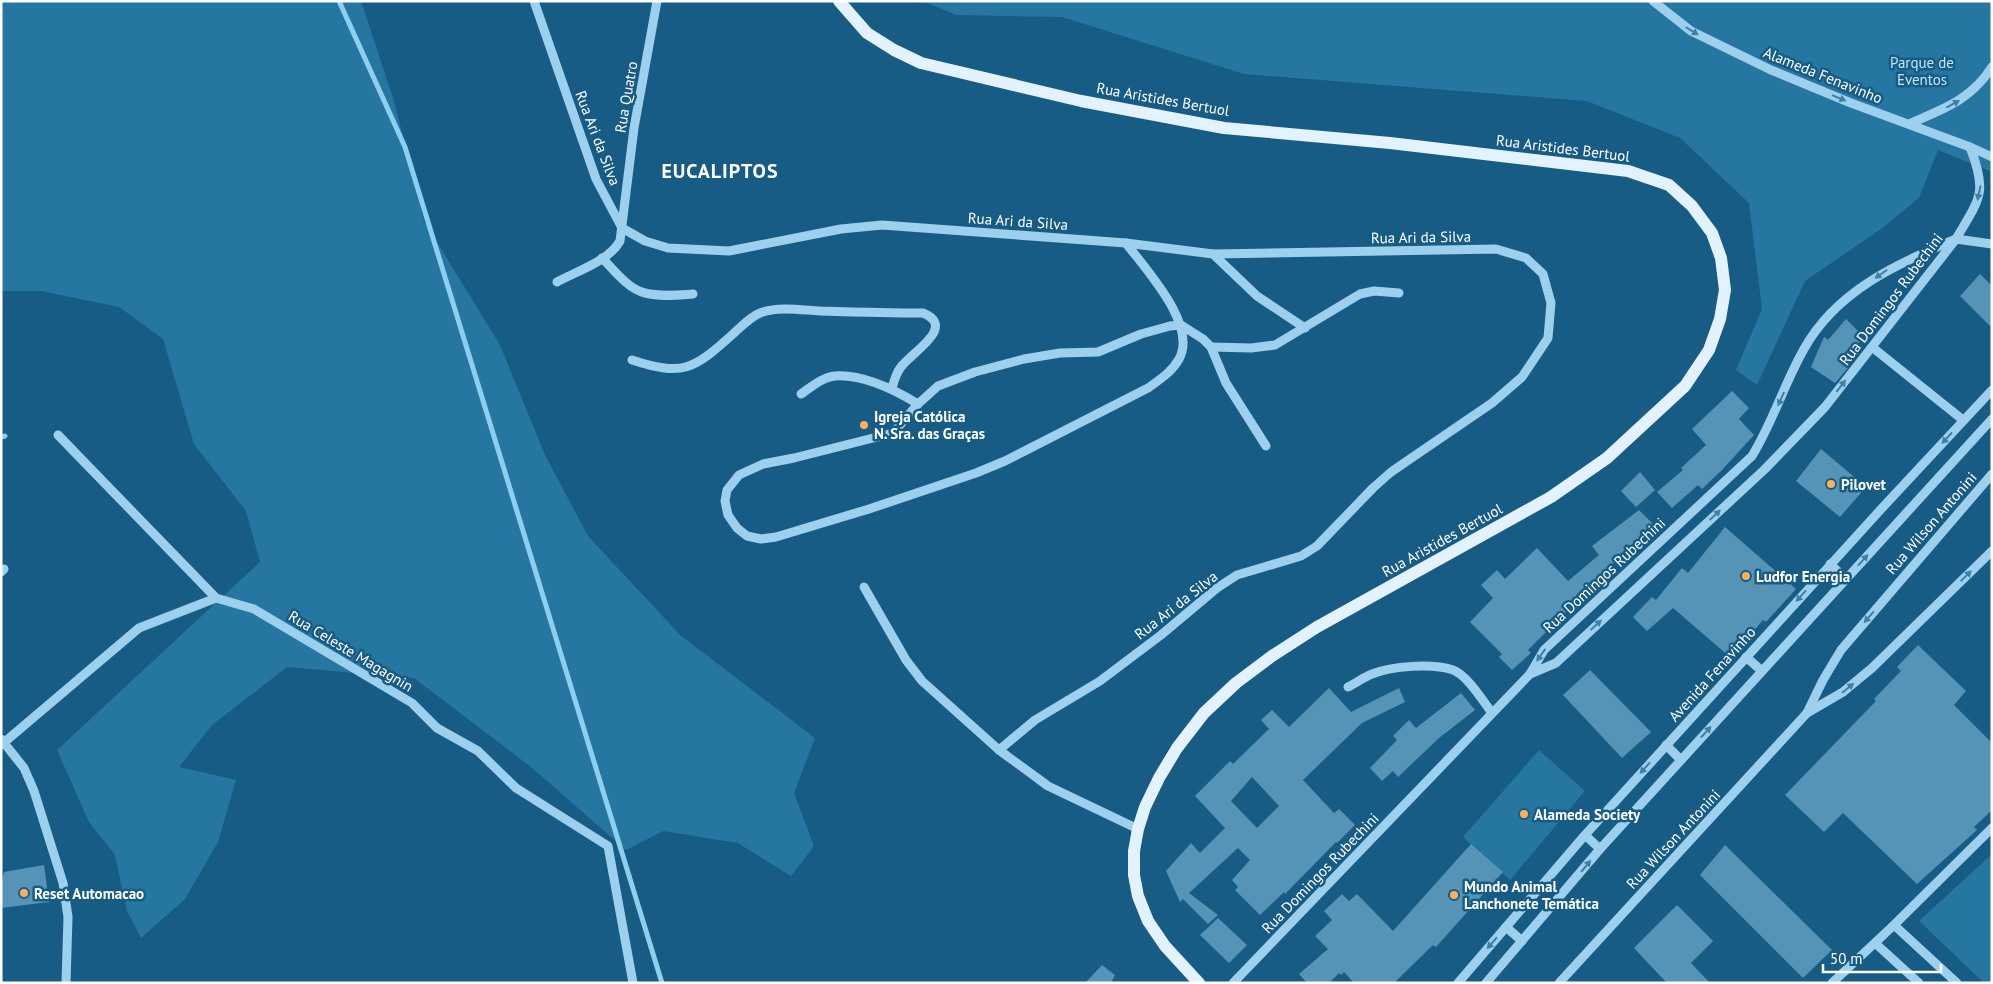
<svg xmlns="http://www.w3.org/2000/svg" width="1993" height="984" font-family="'PT Sans',sans-serif">
  <style>
    .green { fill: #2676a2 }
    .lines { fill: none; stroke-linecap: round; stroke-linejoin: round }
    .stream { stroke: #8eceef; stroke-width: 5 }
    .building { fill: #5694b7; fill-rule: evenodd }
    .minor { stroke: #9cd0ed; stroke-width: 9 }
    .major { stroke: #e2f3ff; stroke-width: 12 }
    .oneway { fill: #3f7fa4 }
    .poi-dot { fill: #ffaf58; stroke: #175c84; stroke-width: 2 }
    .labels { text-anchor: middle; dominant-baseline: central; stroke-width: 5; stroke-linejoin: round; paint-order: stroke }
    .park-label { font-size: 15px; fill: #c1e5f9; stroke: #175c84 }
    .street-label { font-size: 15px; fill: #fff; stroke: #175c84 }
    .poi-label { font-size: 15px; font-weight: bold; fill: #fff; stroke: #175c84; text-anchor: start }
    .district-label { font-size: 20px; font-weight: bold; letter-spacing: 1px; fill: #fff; stroke: #175c84 }
  </style>
  <rect width="100%" height="100%" fill="#175c84"/>
  <g class="green">
    <path d="M1,1h360l33,100 30,120 76,124 45,110 43,81 92,99 135,103 -21,55 20,53 -23,30 -53,-33 -75,-12 -37,19 -95,-83 -117,-89 -127,-11 -75,58 -33,42 57,13 -18,62 -33,57 -44,39 -14,-27 -12,-56 -26,-33 -32,-72 203,-188 -14,-51 -52,-67 -31,-105 -44,-32 -78,-16h-40z"/>
    <path d="M923,1h1069v171l-54,-22 -19,48 -38,31 -76,52 -48,104 -21,-15 26,-61 -13,-106 -69,-65 -93,-37 -343,-27 -182,-57 -106,-2z"/>
    <path d="M1539,750l46,41 -75,89 -47,-43z"/>
    <path d="M1992,854v129h-8l-65,-62z"/>
  </g>
  <g class="lines">
    <g class="stream">
      <path d="M339,1l66,146 257,836"/>
      <path d="M1,437l4,-1"/>
    </g>
  </g>
  <g class="building">
    <path d="M1980,274l12,12v42l-32,-32z"/>
    <path d="M1846,319l18,18 -23,27 7,4 -13,15 -24,-16 13,-30 4,3z"/>
    <path d="M1732,391l17,17 -10,11 15,16 -32,35 -20,19 -4,-4 -26,23 -15,-16 26,-22 -2,-2 25,-23 -14,-16z"/>
    <path d="M1821,449l45,38 -26,30 -44,-36z"/>
    <path d="M1640,472l15,18 -19,17 -15,-16z"/>
    <path d="M1639,510l19,19 -20,17 -31,22 5,6 -12,10 2,3 -10,9 -5,-5 -59,59 3,3 -19,17 -13,-13 3,-3 -32,-32 23,-24 -12,-13 16,-15 8,9 32,-31 31,33 31,-26 -7,-9z"/>
    <path d="M1725,527l71,62 -30,33 -3,-2 -32,38 -58,-50 -26,23 -14,-14 19,-20 4,3 26,-32 6,5z"/>
    <path d="M1918,645l48,46 -12,14 38,38v67l-18,17 3,3 -60,54 -74,-71 -19,19 -39,-37 91,-94 -2,-2 27,-28 -4,-4z"/>
    <path d="M1590,670l61,62 -29,26 -59,-63z"/>
    <path d="M1329,688l22,24 48,-24 6,14 -43,21 -59,57 31,33 5,-4 16,16 -18,18 -1,-1 -51,52 -1,-2 -24,23 -25,-25 3,-3 -6,-7 18,-20 -12,-12 -49,45 29,22 -10,9 -25,-25 -3,3 -14,-31 25,-28 9,10 25,-25 -30,-32 35,-35 3,3 36,-35 -8,-9 11,-10 17,17zM1252,777l27,29 -22,22 -26,-27z"/>
    <path d="M1461,693l14,17 -36,28 -41,39 -5,-6 -11,10 -12,-13 27,-28 -4,-4 16,-16 7,8z"/>
    <path d="M1471,844l32,28 -67,75 -3,-2 -39,38h-40l-10,-11 -3,3 -2,-2 -10,10h-22l-8,-9 29,-25 -13,-13 17,-16 -8,-9 18,-17 7,7 8,-7 36,37z"/>
    <path d="M1725,845l107,105 -29,28 -103,-103z"/>
    <path d="M44,865l5,37 -48,6v-25l3,-11z"/>
    <path d="M1677,905l36,36 -22,22 19,20h-43l-33,-35z"/>
    <path d="M1218,918l29,27 -18,18 -29,-28z"/>
    <path d="M1102,965l13,10 -4,8h-26z"/>
  </g>
  <g class="lines">
    <g class="minor">
      <path d="M534,1l62,178 26,49 23,13 23,7 61,3 112,-22 41,-4 244,18 87,11 283,-5 30,9 17,16 8,29 -3,35 -26,39 -30,26 -101,69 -18,16 -56,58 -16,10 -64,19 -20,13 -56,47 -61,46 -65,39 -36,30 49,36 90,43"/>
      <path d="M1653,1l38,30 80,39 80,33 119,44 22,10"/>
      <path d="M1909,124c34,-15 62,-24 83,-57"/>
      <path d="M1956,239l36,5"/>
      <path d="M1126,243c20,27 72,82 53,116 -7,13 -20,21 -31,29l-143,73 -29,12 -107,36 -93,28 -15,2 -14,-3 -10,-8 -9,-13 -3,-14 2,-11 12,-15 24,-11 31,-6 99,-25 25,-29 20,-18 37,-14 49,-13 36,-6 38,-1 43,-18 29,-8 11,-1 22,14 8,8 15,36 40,63"/>
      <path d="M1213,254l44,42 48,32"/>
      <path d="M602,258c12,12 26,31 43,35 16,4 33,2 48,1"/>
      <path d="M557,282c20,-11 52,-21 63,-41l14,-113 23,-127"/>
      <path d="M1211,347l40,1 24,-3 85,-51 14,-3 25,2"/>
      <path d="M1872,347l91,73"/>
      <path d="M632,360c52,17 62,9 101,-26 8,-7 17,-17 27,-21 19,-7 41,-3 60,-2 34,1 69,2 103,2 34,14 -11,39 -22,54 -5,6 -7,14 -9,21"/>
      <path d="M801,394c10,-7 22,-17 34,-18 29,-2 60,14 83,28"/>
      <path d="M58,435l158,163 38,11 158,94 25,25 41,23 38,37 92,58 25,137"/>
      <path d="M1830,564l16,15"/>
      <path d="M1,572l3,-3"/>
      <path d="M864,587l42,73 16,21 77,69"/>
      <path d="M1746,657l16,14"/>
      <path d="M1530,674l26,-11 209,-194 60,-62 131,-168c24,-41 32,-46 14,-92"/>
      <path d="M1348,687c8,-4 16,-10 24,-13 20,-8 60,-11 81,-4 14,5 30,31 39,43"/>
      <path d="M1807,713l36,-21 29,-24 120,-117"/>
      <path d="M1,739l23,29 10,23 29,92 5,34 -2,66"/>
      <path d="M1,745l138,-117 77,-30"/>
      <path d="M1666,745l15,15"/>
      <path d="M1585,835l15,14"/>
      <path d="M1894,925l63,58"/>
      <path d="M1506,927l16,14"/>
      <path d="M1875,943l44,40"/>
      <path d="M1233,983l297,-309 14,-24 208,-194c21,-34 32,-72 52,-107 32,-58 94,-86 152,-110"/>
      <path d="M1458,983l127,-148 298,-328 109,-117"/>
      <path d="M1486,983l114,-134 392,-430"/>
      <path d="M1559,983l248,-270 16,-33 18,-30 151,-176"/>
      <path d="M1832,983l62,-58 98,-97"/>
    </g>
    <path class="major" d="M839,1l28,32 27,17 27,13 160,38 143,27 166,15 238,28 41,14 23,21 20,27 9,25 4,32 -5,29 -11,31 -24,36 -78,72 -56,39 -234,130 -45,29 -36,27 -32,30 -27,35 -18,30 -14,29 -7,22 -4,22v24l4,21 10,25 17,25 34,37"/>
  </g>
  <defs><path id="oneway-solid" d="M-6-.8H1V-3.2L6.5 0L1 3.2V.8H-6Z" transform="scale(1.25)"/></defs>
  <g class="oneway">
    <use href="#oneway-solid" transform="translate(1692 31) rotate(32)"/>
    <use href="#oneway-solid" transform="translate(1839 98) rotate(22)"/>
    <use href="#oneway-solid" transform="translate(1953 104) rotate(-29)"/>
    <use href="#oneway-solid" transform="translate(1979 193) rotate(102)"/>
    <use href="#oneway-solid" transform="translate(1881 274) rotate(145)"/>
    <use href="#oneway-solid" transform="translate(1841 386) rotate(-52)"/>
    <use href="#oneway-solid" transform="translate(1781 399) rotate(114)"/>
    <use href="#oneway-solid" transform="translate(1947 438) rotate(133)"/>
    <use href="#oneway-solid" transform="translate(1715 515) rotate(-43)"/>
    <use href="#oneway-solid" transform="translate(1863 560) rotate(-48)"/>
    <use href="#oneway-solid" transform="translate(1966 576) rotate(-44)"/>
    <use href="#oneway-solid" transform="translate(1801 596) rotate(132)"/>
    <use href="#oneway-solid" transform="translate(1869 617) rotate(131)"/>
    <use href="#oneway-solid" transform="translate(1596 625) rotate(-43)"/>
    <use href="#oneway-solid" transform="translate(1541 655) rotate(125)"/>
    <use href="#oneway-solid" transform="translate(1848 688) rotate(-39)"/>
    <use href="#oneway-solid" transform="translate(1706 732) rotate(-47)"/>
    <use href="#oneway-solid" transform="translate(1645 768) rotate(132)"/>
    <use href="#oneway-solid" transform="translate(1586 866) rotate(-50)"/>
    <use href="#oneway-solid" transform="translate(1492 943) rotate(131)"/>
  </g>
  <g class="poi-dot">
    <circle cx="864" cy="425" r="5"/>
    <circle cx="1831" cy="484" r="5"/>
    <circle cx="1746" cy="576" r="5"/>
    <circle cx="1524" cy="814" r="5"/>
    <circle cx="24" cy="893" r="5"/>
    <circle cx="1454" cy="895" r="5"/>
  </g>
  <g class="labels">
    <g class="park-label">
      <text x="1922" y="62">Parque de<tspan x="1922" dy="17">Eventos</tspan></text>
    </g>
    <g class="street-label">
      <text transform="translate(1823 75) rotate(22)">Alameda Fenavinho</text>
      <text transform="translate(626 97) rotate(-80)">Rua Quatro</text>
      <text transform="translate(1163 99) rotate(10)">Rua Aristides Bertuol</text>
      <text transform="translate(598 138) rotate(69)">Rua Ari da Silva</text>
      <text transform="translate(1563 148) rotate(7)">Rua Aristides Bertuol</text>
      <text transform="translate(1018 221) rotate(4)">Rua Ari da Silva</text>
      <text transform="translate(1421 237) rotate(-1)">Rua Ari da Silva</text>
      <text transform="translate(1891 299) rotate(-53)">Rua Domingos Rubechini</text>
      <text transform="translate(1931 523) rotate(-49)">Rua Wilson Antonini</text>
      <text transform="translate(1442 540) rotate(-29)">Rua Aristides Bertuol</text>
      <text transform="translate(1604 575) rotate(-43)">Rua Domingos Rubechini</text>
      <text transform="translate(1176 605) rotate(-38)">Rua Ari da Silva</text>
      <text transform="translate(351 651) rotate(31)">Rua Celeste Magagnin</text>
      <text transform="translate(1712 674) rotate(-48)">Avenida Fenavinho</text>
      <text transform="translate(1673 839) rotate(-47)">Rua Wilson Antonini</text>
      <text transform="translate(1320 873) rotate(-46)">Rua Domingos Rubechini</text>
    </g>
    <g class="poi-label">
      <text x="874" y="416">Igreja Católica<tspan x="874" dy="17">N. Sra. das Graças</tspan></text>
      <text x="1841" y="484">Pilovet</text>
      <text x="1756" y="576">Ludfor Energia</text>
      <text x="1534" y="814">Alameda Society</text>
      <text x="1464" y="886">Mundo Animal<tspan x="1464" dy="17">Lanchonete Temática</tspan></text>
      <text x="34" y="893">Reset Automacao</text>
    </g>
    <g class="district-label">
      <text x="720" y="171">EUCALIPTOS</text>
    </g>
  </g>
  <rect width="1993" height="984" fill="none" stroke="#ffffff" stroke-width="5"/>
  <path d="M1823 964v8h118v-8" fill="none" stroke="#ffffff" stroke-width="2.5"/>
  <text x="1830" y="964" font-size="15" fill="#ffffff" stroke="#175c84" stroke-width="4" paint-order="stroke">50 m</text>
</svg>
